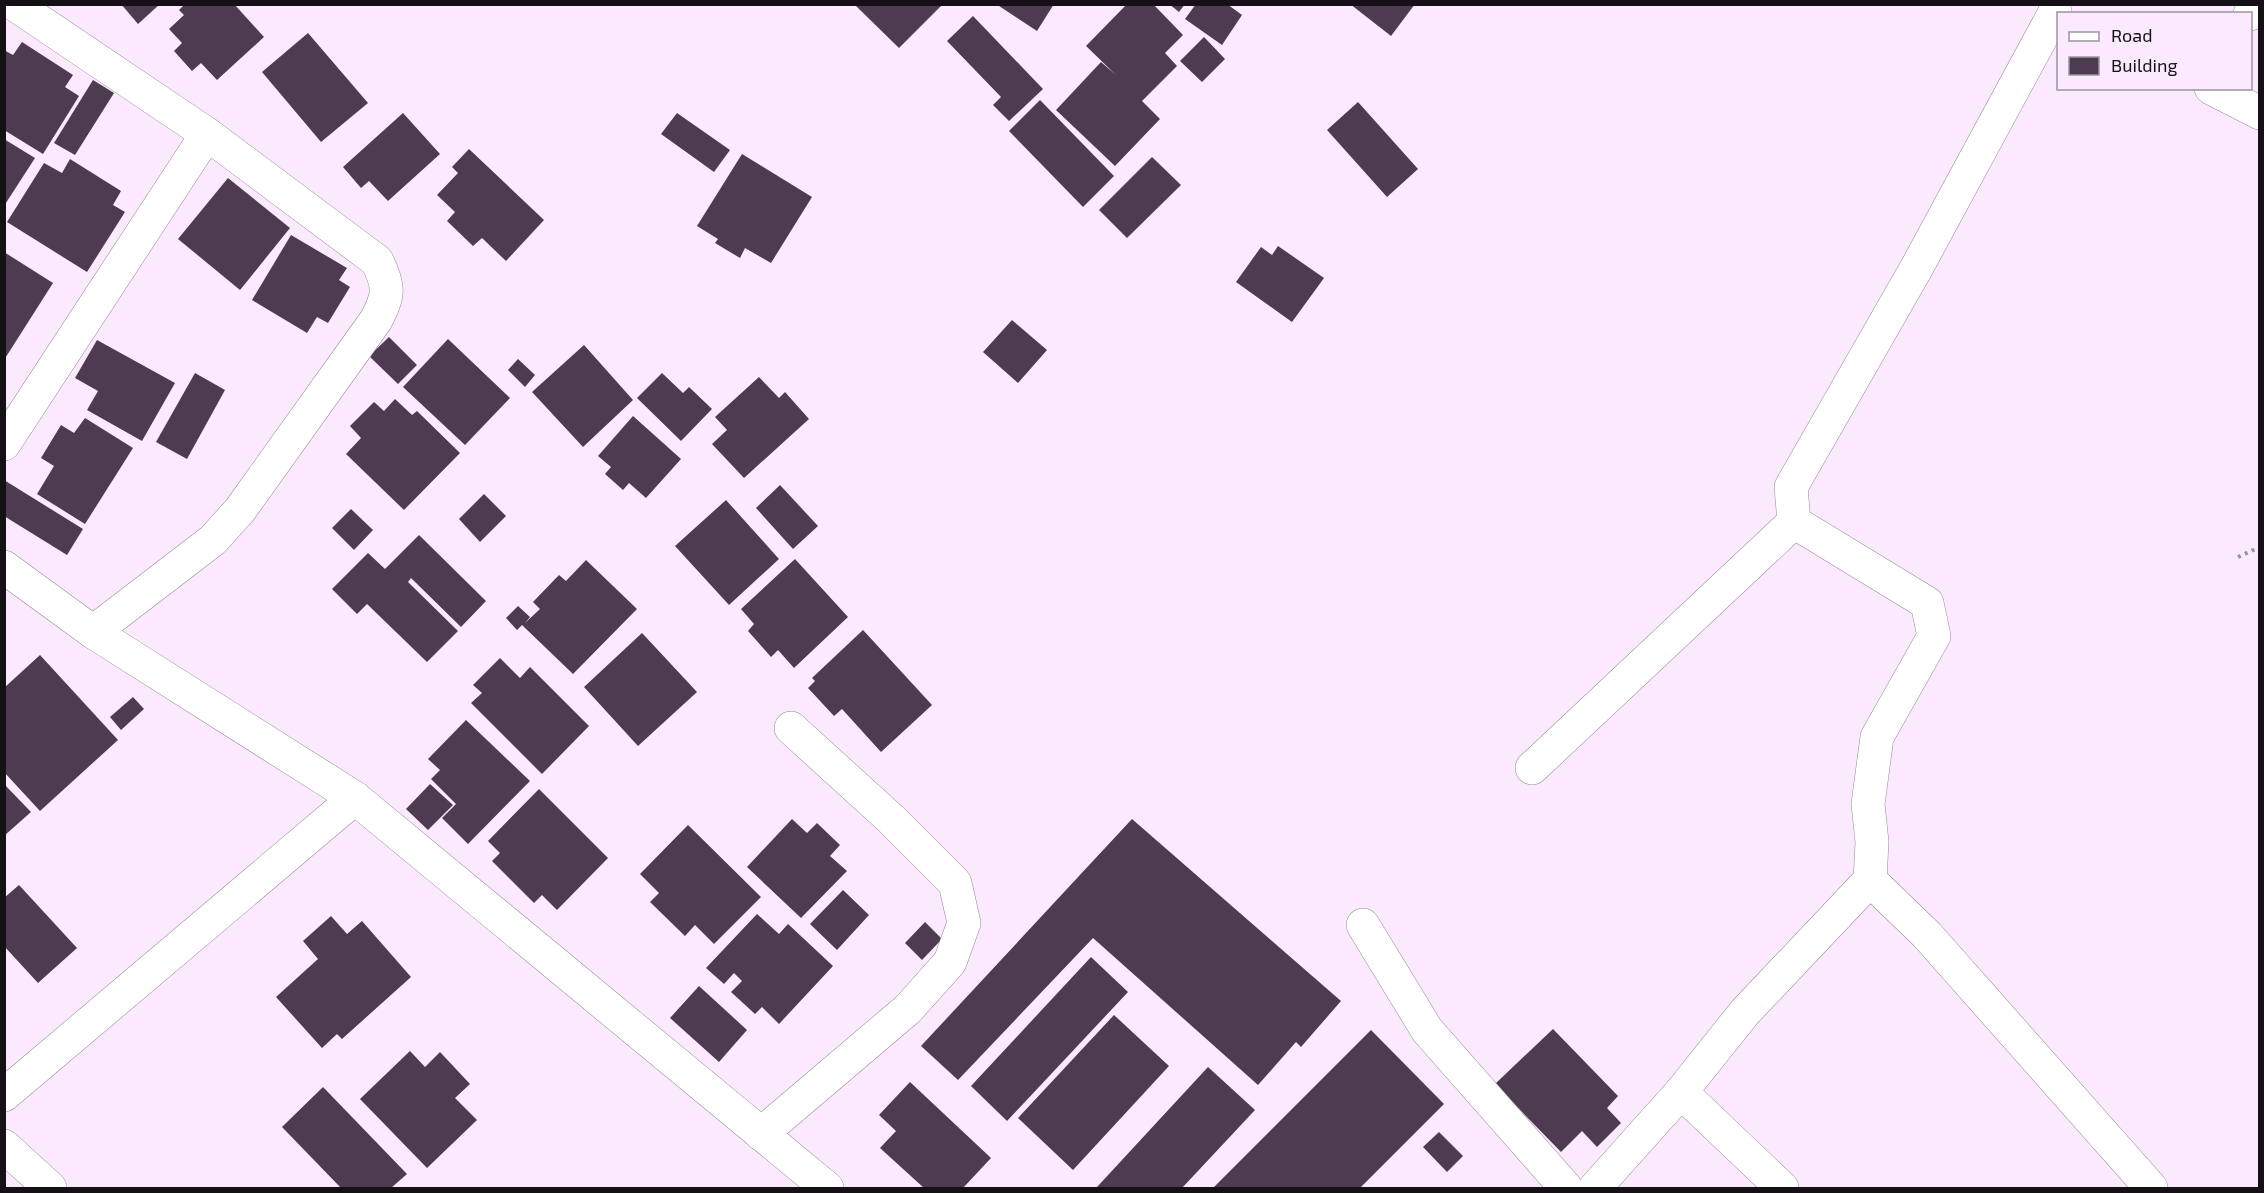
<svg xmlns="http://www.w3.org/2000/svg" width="2264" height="1193" font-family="'Exo 2',sans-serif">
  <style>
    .building { fill: #4d3b4f }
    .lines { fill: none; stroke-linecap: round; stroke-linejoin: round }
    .minor-casing { stroke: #98889a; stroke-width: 34 }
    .path { stroke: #9e92a1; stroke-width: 4; stroke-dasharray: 3 4.5; stroke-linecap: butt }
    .minor { stroke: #fff; stroke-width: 33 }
  </style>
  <rect width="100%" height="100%" fill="#fbeafe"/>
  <g class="building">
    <path d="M121,4h39l-22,20z"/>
    <path d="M185,4h49l30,33 -47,43 -16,-17 -9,8 -18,-20 8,-8 -13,-14 15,-14 -5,-5z"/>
    <path d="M996,4h58l-17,27z"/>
    <path d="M1127,4h26l30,31 -18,18 12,13 -35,35 18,18 -45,47 -59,-56 45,-48 15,13 -30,-29z"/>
    <path d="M1169,4h16l-6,8z"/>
    <path d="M1196,4h31l15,11 -20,30 -37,-26z"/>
    <path d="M1350,4h65l-24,32z"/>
    <path d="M855,5h87l-43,43z"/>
    <path d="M973,16l70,73 -34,32 -16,-16 8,-8 -54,-56z"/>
    <path d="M308,33l60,70 -47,39 -59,-70z"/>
    <path d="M1204,37l21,22 -23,23 -22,-21z"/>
    <path d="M22,42l51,33 -8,12 14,9 -36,58 -39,-24v-80l9,5z"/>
    <path d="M93,80l21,13 -39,62 -21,-12z"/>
    <path d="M1040,100l74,76 -31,31 -74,-76z"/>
    <path d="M1358,102l60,67 -31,28 -60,-67z"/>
    <path d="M403,113l37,41 -52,47 -19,-20 -8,7 -18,-21z"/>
    <path d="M677,113l53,37 -16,22 -53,-38z"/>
    <path d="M4,139l31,19 -31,48z"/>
    <path d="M469,149l75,71 -38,41 -24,-23 -9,8 -26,-25 8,-9 -18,-17 21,-22 -6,-6z"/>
    <path d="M742,154l70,43 -41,66 -26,-15 -5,10 -25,-15 3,-4 -21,-13z"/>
    <path d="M1152,157l29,28 -54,53 -28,-28z"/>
    <path d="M70,159l51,32 -8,14 12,7 -38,60 -80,-50 37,-59 18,10z"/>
    <path d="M228,178l62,50 -50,62 -62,-51z"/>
    <path d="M291,235l56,33 -8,12 11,7 -22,36 -11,-6 -10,16 -55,-33z"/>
    <path d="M1278,246l46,32 -32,44 -56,-40 25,-35 11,8z"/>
    <path d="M4,252l49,31 -49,77z"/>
    <path d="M1012,320l35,30 -29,33 -35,-31z"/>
    <path d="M389,337l28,28 -19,19 -29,-28z"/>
    <path d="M448,339l62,59 -45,47 -62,-58z"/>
    <path d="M97,340l78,43 -33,58 -55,-31 11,-19 -23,-13z"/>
    <path d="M584,345l49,55 -50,47 -51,-55z"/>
    <path d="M518,359l17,16 -10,12 -17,-17z"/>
    <path d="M195,373l30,17 -38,69 -31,-17z"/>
    <path d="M662,373l21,20 6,-6 23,22 -31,32 -44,-43z"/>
    <path d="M759,377l20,21 6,-6 24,27 -65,59 -32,-34 15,-14 -12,-13z"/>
    <path d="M395,399l17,16 5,-4 43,42 -56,57 -58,-56 15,-16 -11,-12 24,-24 10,9z"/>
    <path d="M633,416l48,43 -35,39 -17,-15 -6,7 -18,-16 6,-7 -13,-11z"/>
    <path d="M85,418l48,30 -48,76 -48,-30 17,-28 -13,-8 20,-33 13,8z"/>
    <path d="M4,480l79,49 -16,26 -63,-39z"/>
    <path d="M780,485l38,41 -25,23 -37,-41z"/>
    <path d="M484,494l22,22 -26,26 -21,-23z"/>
    <path d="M726,500l53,59 -50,46 -54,-59z"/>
    <path d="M351,509l22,21 -19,20 -22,-22z"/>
    <path d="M419,535l67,66 -25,26 -50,-49 -3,4 50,49 -31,31 -60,-58 -10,10 -25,-25 36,-36 17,16z"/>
    <path d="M795,559l53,58 -54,51 -16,-18 -7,7 -23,-26 6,-7 -13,-15z"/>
    <path d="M586,560l51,49 -64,65 -51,-49 -5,5 -11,-12 12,-12 12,11 -5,6 15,-14 -7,-7 26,-27 7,6z"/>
    <path d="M863,630l69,75 -51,47 -39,-43 -8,7 -26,-28 7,-7 -3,-3z"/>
    <path d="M642,633l55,59 -59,54 -54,-59z"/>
    <path d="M40,655l78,85 -78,71 -36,-39v-84z"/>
    <path d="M500,658l20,20 10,-11 59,59 -47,48 -71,-71 11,-10 -9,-8z"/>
    <path d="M133,697l11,12 -23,21 -11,-13z"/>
    <path d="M466,720l64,61 -62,63 -26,-26 14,-14 -25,-25 9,-9 -12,-11z"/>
    <path d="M4,784l27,28 -27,24z"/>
    <path d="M430,784l23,21 -25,25 -22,-21z"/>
    <path d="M539,789l69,69 -51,52 -15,-15 -8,8 -42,-42 8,-8 -12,-12z"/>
    <path d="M792,819l15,14 10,-10 23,22 -10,11 17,15 -46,47 -54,-51z"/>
    <path d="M1132,819l209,182 -40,46 -5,-5 -38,43 -165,-147 -135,142 -37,-34z"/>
    <path d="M688,825l73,72 -47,47 -19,-19 -10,11 -35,-34 9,-9 -19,-19z"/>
    <path d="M19,885l58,63 -39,35 -34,-37v-48z"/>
    <path d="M843,890l26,25 -32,35 -27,-26z"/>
    <path d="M757,914l22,20 9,-10 45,42 -54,58 -17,-17 -7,7 -24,-22 11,-11 -8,-8 -10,11 -18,-16z"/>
    <path d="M331,916l16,18 15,-13 49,56 -69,62 -5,-5 -15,14 -46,-51 42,-38 -15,-18z"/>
    <path d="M925,922l17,17 -20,21 -17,-17z"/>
    <path d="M1091,957l37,35 -121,129 -36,-35z"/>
    <path d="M699,986l48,44 -28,32 -49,-44z"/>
    <path d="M1114,1015l55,51 -96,104 -55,-52z"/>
    <path d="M1553,1029l65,67 -11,12 14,15 -24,24 -15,-16 -21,21 -66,-68z"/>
    <path d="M1371,1030l73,74 -84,84h-147z"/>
    <path d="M410,1051l15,16 15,-15 30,32 -15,14 22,22 -50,48 -67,-69z"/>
    <path d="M1208,1067l47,43 -73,78h-83l-2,-1z"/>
    <path d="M910,1082l81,76 -28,30h-39l-44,-40 16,-17 -17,-16z"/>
    <path d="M323,1087l84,87 -16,14h-50l-59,-61z"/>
    <path d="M1439,1132l24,24 -16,16 -24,-25z"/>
  </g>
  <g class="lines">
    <g class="minor-casing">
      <g id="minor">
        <path d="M14,4l193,130 170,127c13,26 12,34 -1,59l-136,190 -27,30 -120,92"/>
        <path d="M2250,14l6,-10"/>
        <path d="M2211,88l49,25"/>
        <path d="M4,444l203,-310"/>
        <path d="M4,567l89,65 262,166 472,390"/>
        <path d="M1532,768l262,-246"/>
        <path d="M1870,880l2,-38 -4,-38 9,-67 57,-101 -7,-33 -133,-81 -3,-35 126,-220 138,-255"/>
        <path d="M1363,925l64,105 139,158"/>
        <path d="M1681,1092l101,96"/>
        <path d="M4,1095l351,-297"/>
        <path d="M761,1134l147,-125 42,-47 14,-39 -9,-40 -64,-64 -100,-91"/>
        <path d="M4,1146l46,42"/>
        <path d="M1595,1188l86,-96 64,-80 125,-132 57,55 224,253"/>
      </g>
    </g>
    <path class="path" d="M2238,557l22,-10"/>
    <use href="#minor" class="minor"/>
  </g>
  <rect width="2264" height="1193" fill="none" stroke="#150f16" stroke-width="12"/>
  <rect x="2057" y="12" width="195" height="78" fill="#fbeafe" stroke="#9f92a1" stroke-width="1.5"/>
  <rect x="2069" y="32" width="30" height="9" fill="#ffffff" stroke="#9f92a1" stroke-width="1.5"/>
  <text x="2111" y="42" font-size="18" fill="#150f16">Road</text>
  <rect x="2069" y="57" width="30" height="18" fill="#4d3b4f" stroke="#9f92a1" stroke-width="1.5"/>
  <text x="2111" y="72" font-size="18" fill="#150f16">Building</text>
</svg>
